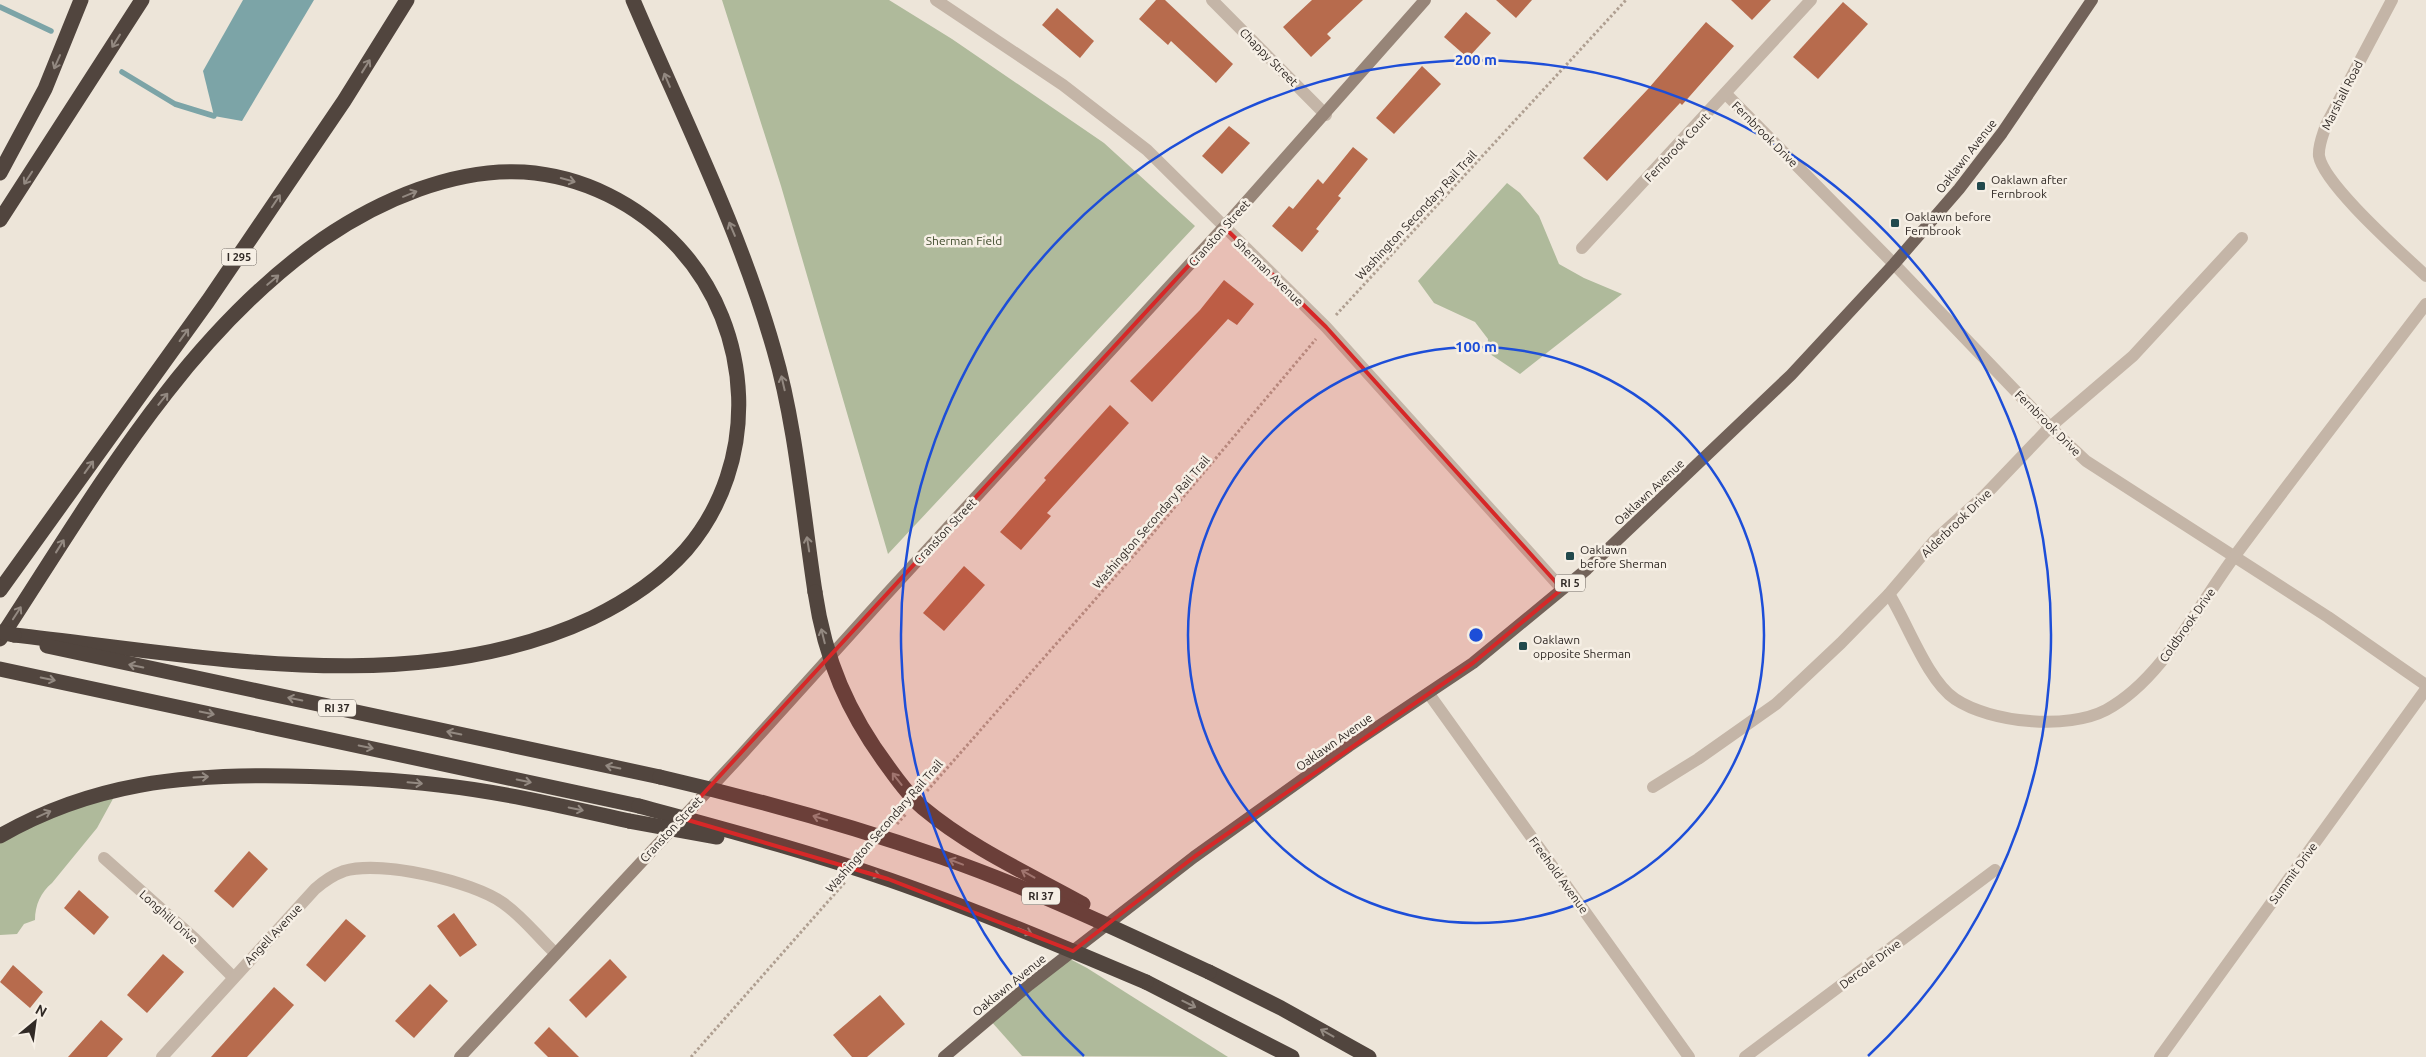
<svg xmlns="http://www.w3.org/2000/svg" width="2426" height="1057" font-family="Ubuntu,sans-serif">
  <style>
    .green { fill: #afba9b }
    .water { fill: #7ca4a7 }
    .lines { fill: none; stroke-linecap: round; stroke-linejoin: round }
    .stream { stroke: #7ca4a7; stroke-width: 5.5 }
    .building { fill: #b76b4d }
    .path { stroke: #af9f91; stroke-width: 3; stroke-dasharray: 2.5 2.5; stroke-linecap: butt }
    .street { stroke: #c4b5a7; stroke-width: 12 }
    .secondary { stroke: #978578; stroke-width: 12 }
    .primary { stroke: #726259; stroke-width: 12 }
    .highway { stroke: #51453e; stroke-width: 15 }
    .highway-bridge { stroke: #51453e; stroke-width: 15 }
    .oneway { stroke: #938981 }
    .marked { fill: #d62828; fill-opacity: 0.2; stroke: #d62828; stroke-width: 4; stroke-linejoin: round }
    .ring { fill: none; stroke: #1d4ed8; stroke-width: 2.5 }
    .poi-dot { fill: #21494d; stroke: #f6efe5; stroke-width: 2 }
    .labels { text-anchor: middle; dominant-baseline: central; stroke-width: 5; stroke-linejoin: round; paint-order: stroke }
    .shield { fill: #f6efe5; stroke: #6c655f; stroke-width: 1 }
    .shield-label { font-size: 11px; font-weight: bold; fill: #312a26 }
    .street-label { font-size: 12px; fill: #312a26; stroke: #f6efe5 }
    .poi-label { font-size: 12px; fill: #312a26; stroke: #f6efe5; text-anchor: start }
    .park-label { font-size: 12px; fill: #404c2d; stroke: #f6efe5 }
    .centre { fill: #1d4ed8; stroke: #f6efe5; stroke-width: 2.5 }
    .ring-label { font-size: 15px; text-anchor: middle; font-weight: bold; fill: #1d4ed8; stroke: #f6efe5; stroke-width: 5; stroke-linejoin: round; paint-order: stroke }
  </style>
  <rect width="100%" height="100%" fill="#ede5d9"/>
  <g class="green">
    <path d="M722,0h167l63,39 152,104 91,83 -307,328 -107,-368z"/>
    <path d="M1507,183l13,10 19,23 20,48 25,14 38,16 -102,80 -33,-22 1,-13 -13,-17 -41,-19 -16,-22z"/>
    <path d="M114,797l-17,31 -45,55c-11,9 -17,22 -17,37l-11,4 -7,10 -17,1v-95l77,-34z"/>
    <path d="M1070,959l17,9 141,89 -206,-1 -32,-36z"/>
  </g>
  <path class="water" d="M243,0h71l-72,121 -28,-5 -11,-45z"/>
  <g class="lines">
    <g class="stream">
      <path d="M0,7l51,24"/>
      <path d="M122,72l53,32 39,12"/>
    </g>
  </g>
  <g class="building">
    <path d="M1156,0h9l68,64 -17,19 -45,-42 -3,4 -29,-26z"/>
    <path d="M1312,0h51l-36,34 4,4 -20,19 -28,-30z"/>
    <path d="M1496,0h36l-16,18z"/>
    <path d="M1731,0h40l-19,20z"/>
    <path d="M1843,2l25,22 -50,55 -25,-22z"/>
    <path d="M1057,8l37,33 -14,17 -38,-33z"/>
    <path d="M1466,12l25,21 -23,25 -24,-21z"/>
    <path d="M1706,22l28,24 -52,59 -2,-2 -73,78 -24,-23 65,-69z"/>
    <path d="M1422,66l19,18 -47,50 -18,-16z"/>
    <path d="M1229,126l21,17 -28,31 -20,-18z"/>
    <path d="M1353,147l15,12 -30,37 3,2 -25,31 3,2 -17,21 -30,-26 17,-20 4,3 25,-30 5,5z"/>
    <path d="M1224,280l30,24 -17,21 -9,-6 -76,83 -22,-21 70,-71z"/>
    <path d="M1110,405l19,18 -82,90 4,3 -30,34 -21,-18 46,-52 -2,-2z"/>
    <path d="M964,566l21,19 -41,46 -21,-18z"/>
    <path d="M249,851l19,18 -35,39 -19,-17z"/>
    <path d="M79,890l30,27 -15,18 -30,-27z"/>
    <path d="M454,913l23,32 -17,12 -23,-31z"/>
    <path d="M346,919l20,17 -41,46 -19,-17z"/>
    <path d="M163,954l21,18 -37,41 -20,-18z"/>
    <path d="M610,959l17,18 -41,41 -17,-18z"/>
    <path d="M13,965l30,27 -13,16 -30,-26z"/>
    <path d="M430,984l18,17 -34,37 -19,-17z"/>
    <path d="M274,987l20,18 -47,52h-36z"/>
    <path d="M880,995l25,29 -38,33h-15l-19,-22z"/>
    <path d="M101,1020l22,19 -16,18h-39z"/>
    <path d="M549,1027l30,30h-31l-14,-14z"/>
  </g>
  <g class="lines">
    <g class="path">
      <path d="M1336,315l290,-315"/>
      <path d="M927,791l216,-246 173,-206"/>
      <path d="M897,824l9,-10"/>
      <path d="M691,1057l155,-176"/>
    </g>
    <g class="street">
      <path d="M936,0l127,85 84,65 179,177 236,262"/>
      <path d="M1212,0l114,115"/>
      <path d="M2392,0l-66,125c-3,10 -8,20 -7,31 5,29 84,98 107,120"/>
      <path d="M1726,94l168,170 156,163 36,34 242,156 98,68"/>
      <path d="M1582,248l229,-248"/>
      <path d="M1889,594c18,28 38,86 66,105 36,24 113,31 151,11 56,-30 91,-103 128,-153 63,-85 128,-169 192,-253"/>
      <path d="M1429,694l260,363"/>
      <path d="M1653,787l45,-28 78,-55 65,-61 48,-49 46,-54 50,-45 65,-68 83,-71 109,-118"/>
      <path d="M104,858l91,81 38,38"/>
      <path d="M162,1057l153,-168c9,-8 18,-14 29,-18 37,-11 128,10 159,32 20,14 34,33 52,50"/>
      <path d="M1745,1057l250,-187"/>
      <path d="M2160,1057l266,-368"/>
    </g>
    <path class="secondary" d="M460,1057l282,-303 142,-157 340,-370 201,-227"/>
    <path class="primary" d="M944,1057l85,-72 165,-128 155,-111 124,-83 114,-94 204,-194 103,-111 65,-75 43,-56 90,-133"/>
    <g class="highway">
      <path d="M633,0c49,115 107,230 141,350 22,75 29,164 41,242"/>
      <path d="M0,173l45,-84 36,-89"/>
      <path d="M0,220l142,-220"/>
      <path d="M0,590l208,-289 136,-200 63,-101"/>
      <path d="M0,639c92,-140 182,-302 323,-400 57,-39 131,-71 201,-67 59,4 114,32 154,75 76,82 83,216 8,303 -26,29 -59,51 -94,68 -177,83 -392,37 -578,17"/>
      <path d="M47,646l613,131"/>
      <path d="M0,669l639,137"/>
      <path d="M0,836c92,-53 184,-62 288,-60 51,1 101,3 151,9 64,7 127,22 190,36"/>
      <path d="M1209,972l72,36 88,49"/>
      <path d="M1146,982l146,75"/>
    </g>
    <g class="highway-bridge">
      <path d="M815,592c10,68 33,121 74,176 10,14 21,29 34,40 48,40 106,66 160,96"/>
      <path d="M0,632l14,3"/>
      <path d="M660,777c95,22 189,48 281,80 92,32 180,74 268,115"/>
      <path d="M639,806c84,23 168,45 251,74 86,30 171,66 256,102"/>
      <path d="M629,821l88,16"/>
    </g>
  </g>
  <defs><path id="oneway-shaft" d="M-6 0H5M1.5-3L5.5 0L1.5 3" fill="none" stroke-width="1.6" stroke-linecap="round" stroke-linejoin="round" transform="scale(1.25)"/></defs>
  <g class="oneway">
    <use href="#oneway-shaft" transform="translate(116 41) rotate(122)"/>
    <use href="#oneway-shaft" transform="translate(57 62) rotate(114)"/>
    <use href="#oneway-shaft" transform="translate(366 66) rotate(-58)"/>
    <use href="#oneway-shaft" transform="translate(667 80) rotate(-113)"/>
    <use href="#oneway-shaft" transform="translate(28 178) rotate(123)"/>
    <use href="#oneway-shaft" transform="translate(568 180) rotate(15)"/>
    <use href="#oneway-shaft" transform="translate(410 194) rotate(-22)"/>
    <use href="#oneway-shaft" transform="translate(276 201) rotate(-56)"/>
    <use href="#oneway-shaft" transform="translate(732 229) rotate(-113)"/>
    <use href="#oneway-shaft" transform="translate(273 280) rotate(-40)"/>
    <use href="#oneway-shaft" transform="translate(184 335) rotate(-54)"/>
    <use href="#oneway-shaft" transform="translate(783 383) rotate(-103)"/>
    <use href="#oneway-shaft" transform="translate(163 399) rotate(-51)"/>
    <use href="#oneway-shaft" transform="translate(89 467) rotate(-54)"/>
    <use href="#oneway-shaft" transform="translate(808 544) rotate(-99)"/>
    <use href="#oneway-shaft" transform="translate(60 546) rotate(-58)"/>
    <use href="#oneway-shaft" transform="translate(17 613) rotate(-57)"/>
    <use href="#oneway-shaft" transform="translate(823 636) rotate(-104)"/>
    <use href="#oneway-shaft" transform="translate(136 666) rotate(-168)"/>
    <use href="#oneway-shaft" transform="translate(48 679) rotate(12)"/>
    <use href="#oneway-shaft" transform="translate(295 699) rotate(-168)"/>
    <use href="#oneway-shaft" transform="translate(207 713) rotate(12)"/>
    <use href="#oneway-shaft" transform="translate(454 733) rotate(-168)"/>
    <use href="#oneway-shaft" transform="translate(366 747) rotate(12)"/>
    <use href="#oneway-shaft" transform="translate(613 767) rotate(-168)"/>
    <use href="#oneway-shaft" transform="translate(201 777) rotate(-3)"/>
    <use href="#oneway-shaft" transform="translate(897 779) rotate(-128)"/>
    <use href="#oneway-shaft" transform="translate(524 781) rotate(12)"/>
    <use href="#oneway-shaft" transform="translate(415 783) rotate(5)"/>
    <use href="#oneway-shaft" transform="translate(576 809) rotate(12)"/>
    <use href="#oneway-shaft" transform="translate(44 814) rotate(-24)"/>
    <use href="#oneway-shaft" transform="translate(820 818) rotate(-163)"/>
    <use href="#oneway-shaft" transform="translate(956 862) rotate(-159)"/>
    <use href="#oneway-shaft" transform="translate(873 874) rotate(18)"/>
    <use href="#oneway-shaft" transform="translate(1028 874) rotate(-151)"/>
    <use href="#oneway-shaft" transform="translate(1025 931) rotate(23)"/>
    <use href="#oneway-shaft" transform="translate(1189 1004) rotate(26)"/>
    <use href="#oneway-shaft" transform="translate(1327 1033) rotate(-151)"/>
  </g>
  <path class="marked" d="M1224,227l102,100 236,262 -89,74 -279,194 -121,94 -185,-72 -207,-61z"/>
  <g class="ring">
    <circle cx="1476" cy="635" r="288"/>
    <path d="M1084 1056A575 575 0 1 1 1868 1056"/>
  </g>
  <g class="poi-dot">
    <rect x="1976" y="181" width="10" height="10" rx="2.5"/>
    <rect x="1890" y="218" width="10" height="10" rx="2.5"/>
    <rect x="1565" y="551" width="10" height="10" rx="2.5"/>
    <rect x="1518" y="641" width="10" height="10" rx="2.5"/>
  </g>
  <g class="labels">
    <g class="shield">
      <rect x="221.5" y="248.5" width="35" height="17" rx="4"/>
      <rect x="1555" y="574.5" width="30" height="17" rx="4"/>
      <rect x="318" y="699.5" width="38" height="17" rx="4"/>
      <rect x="1022" y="887.5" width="38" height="17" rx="4"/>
    </g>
    <g class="shield-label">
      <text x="239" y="257">I 295</text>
      <text x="1570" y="583">RI 5</text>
      <text x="337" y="708">RI 37</text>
      <text x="1041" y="896">RI 37</text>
    </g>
    <g class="street-label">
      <text transform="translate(1269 57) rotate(45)">Chappy Street</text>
      <text transform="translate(2342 95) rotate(-63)">Marshall Road</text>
      <text transform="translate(1765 134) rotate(45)">Fernbrook Drive</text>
      <text transform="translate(1677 147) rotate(-47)">Fernbrook Court</text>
      <text transform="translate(1966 156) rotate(-52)">Oaklawn Avenue</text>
      <text transform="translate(1416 215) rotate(-47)">Washington Secondary Rail Trail</text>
      <text transform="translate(1219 233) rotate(-48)">Cranston Street</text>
      <text transform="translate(1269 272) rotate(44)">Sherman Avenue</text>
      <text transform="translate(2048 423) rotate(45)">Fernbrook Drive</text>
      <text transform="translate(1649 492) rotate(-43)">Oaklawn Avenue</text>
      <text transform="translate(1151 522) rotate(-49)">Washington Secondary Rail Trail</text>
      <text transform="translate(1956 523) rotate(-44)">Alderbrook Drive</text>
      <text transform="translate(945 531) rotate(-47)">Cranston Street</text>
      <text transform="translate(2187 625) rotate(-55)">Coldbrook Drive</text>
      <text transform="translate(1334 742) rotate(-35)">Oaklawn Avenue</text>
      <text transform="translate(884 826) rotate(-49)">Washington Secondary Rail Trail</text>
      <text transform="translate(671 829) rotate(-47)">Cranston Street</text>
      <text transform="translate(2293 873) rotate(-54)">Summit Drive</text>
      <text transform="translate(1559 875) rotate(54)">Freehold Avenue</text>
      <text transform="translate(169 917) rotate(42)">Longhill Drive</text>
      <text transform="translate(273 934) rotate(-47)">Angell Avenue</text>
      <text transform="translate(1870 964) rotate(-37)">Dercole Drive</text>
      <text transform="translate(1009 985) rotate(-39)">Oaklawn Avenue</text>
    </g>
    <g class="poi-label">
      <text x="1991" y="179">Oaklawn after<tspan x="1991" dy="14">Fernbrook</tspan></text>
      <text x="1905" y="216">Oaklawn before<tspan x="1905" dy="14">Fernbrook</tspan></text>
      <text x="1580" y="549">Oaklawn<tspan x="1580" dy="14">before Sherman</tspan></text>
      <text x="1533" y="639">Oaklawn<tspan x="1533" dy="14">opposite Sherman</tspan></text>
    </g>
    <g class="park-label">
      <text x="964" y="240">Sherman Field</text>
    </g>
  </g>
  <circle cx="1476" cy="635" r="8" class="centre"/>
  <g class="ring-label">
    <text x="1476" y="65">200 m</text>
    <text x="1476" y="352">100 m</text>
  </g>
  <g transform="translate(35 1022) rotate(29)" stroke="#f6efe5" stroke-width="4" paint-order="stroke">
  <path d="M0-4L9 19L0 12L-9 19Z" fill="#312a26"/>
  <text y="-8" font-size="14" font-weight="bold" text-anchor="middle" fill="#312a26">N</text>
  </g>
</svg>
